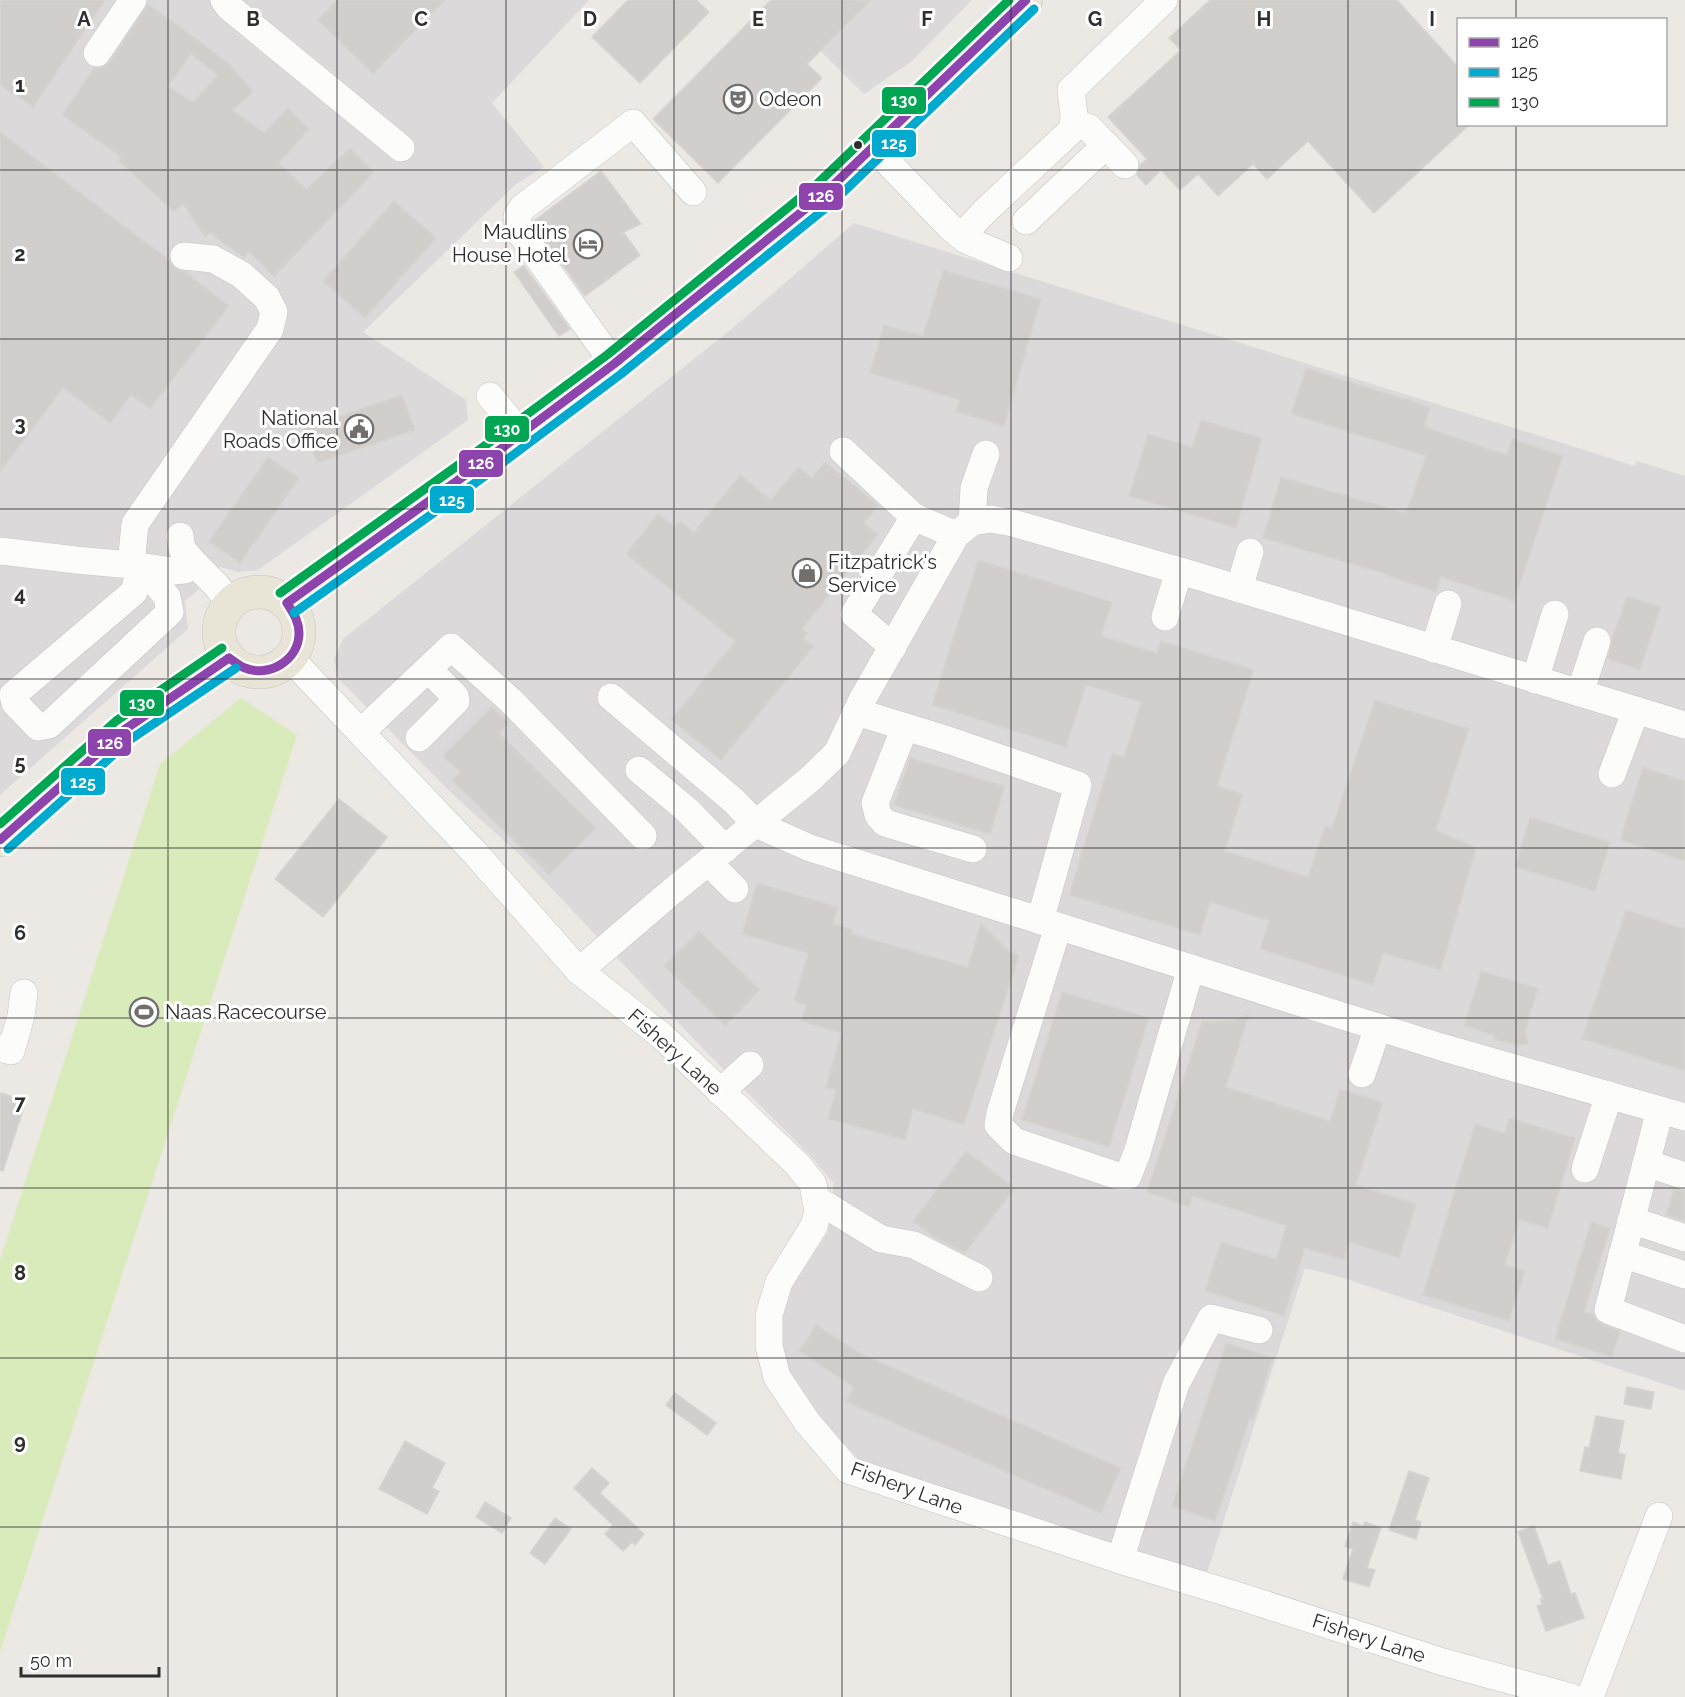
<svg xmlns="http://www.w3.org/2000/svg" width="1685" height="1697" font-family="Raleway,sans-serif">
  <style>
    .industrial { fill: #dcd9db }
    .pitch { fill: #d9eabb }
    .building { fill: #d1cecb; stroke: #d7d4d0; stroke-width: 1.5; fill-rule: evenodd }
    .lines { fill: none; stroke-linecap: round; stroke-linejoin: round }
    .minor-casing { stroke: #c5c4c5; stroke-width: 28 }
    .major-casing { stroke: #c6c5c4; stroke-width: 34 }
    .minor { stroke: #fcfcfb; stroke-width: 27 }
    .major { stroke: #e8e4d6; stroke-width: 33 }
    .bus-1-casing { stroke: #fff; stroke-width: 14 }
    .bus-2-casing { stroke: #fff; stroke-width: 14 }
    .bus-3-casing { stroke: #fff; stroke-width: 14 }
    .bus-1 { stroke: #8e44ad; stroke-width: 9 }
    .bus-2 { stroke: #00a9ce; stroke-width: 9 }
    .bus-3 { stroke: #00a651; stroke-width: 9 }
    .grid { fill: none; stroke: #2e2e2e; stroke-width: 1.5; stroke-opacity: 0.55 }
    .bus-dot { fill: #2e2e2e; stroke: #fff; stroke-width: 2 }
    .labels { text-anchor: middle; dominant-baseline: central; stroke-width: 6; stroke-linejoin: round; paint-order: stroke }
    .poi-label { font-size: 20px; fill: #2e2e2e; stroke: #fff; text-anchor: start }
    .street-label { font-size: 20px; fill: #2e2e2e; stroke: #fff }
    .grid-label { font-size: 20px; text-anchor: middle; font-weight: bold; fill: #2e2e2e; stroke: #fff; stroke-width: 6; stroke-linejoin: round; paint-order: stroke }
    .line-badge { stroke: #fff; stroke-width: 2 }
    .badge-label { font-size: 16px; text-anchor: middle; font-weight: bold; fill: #fff }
  </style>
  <rect width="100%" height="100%" fill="#ece8e4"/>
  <g class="industrial">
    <path d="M0,0h589l-97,103 52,64 -29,18 -152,147 103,68 2,20 -210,150 -21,2 -17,-5 -10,13 -25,21 3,28 -188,166z"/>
    <path d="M769,0h203l-60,61 -48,33z"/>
    <path d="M854,223l718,223 62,20 3,-5 48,15v915l-345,-114 -35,-9 -99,308 -348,-117 -65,-72 -12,-45 3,-43 44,-67 6,-49 -31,-35 -96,-95 -187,-198 -70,-63 -112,-114 -4,-19 9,-20 391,-312z"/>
  </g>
  <path class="pitch" d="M241,698l56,37 -297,917v-392l160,-496z"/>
  <g class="building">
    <path d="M0,0h105l-72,107 -33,-22z"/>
    <path d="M337,0h108l-72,74 -55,-54z"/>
    <path d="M628,0h68l13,12 -69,71 -48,-46z"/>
    <path d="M771,0h100l-64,64 15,14 -104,105 -65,-64z"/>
    <path d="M1210,0h187l61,67v57h12l-96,89 -66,-72 -41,38 -14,-15 -35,32 -20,-22 -18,16 -19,-20 -15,15 -9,-10 3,-10 7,-6 -39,-42 73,-67 -12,-12z"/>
    <path d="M148,4l57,41 25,20 23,27 -20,18 31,23 24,-25 21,21 -30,34 27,26 44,-41 24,24 -100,105 -25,-26 -5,7 -34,-25 -5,4 -22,-33 -9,8 -56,-52 3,-3 -59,-42 32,-47 9,-1 7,-5zM191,54l27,21 -25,27 -25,-16z"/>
    <path d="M0,132l169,128 5,8 11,4 44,34 -79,103 -19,-14 -21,28 -47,-35 -63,84z"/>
    <path d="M601,171l40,53 -18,8 17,23 -55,41 -51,-71v-4z"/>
    <path d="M394,201l42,37 -71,80 -42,-37z"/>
    <path d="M524,266l46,63 -11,7 -45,-64z"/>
    <path d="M943,270l98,29 -37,127 -48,-14 4,-12 -90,-27 14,-48 39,11z"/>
    <path d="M1306,368l124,39 -6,20 83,28 5,-16 51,17 -49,145 -73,-24 -5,15 -50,-17v-1l-123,-36 18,-61 125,36 20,-57 -135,-42z"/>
    <path d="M402,395l13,35 -98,33 -13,-35z"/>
    <path d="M1201,420l61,18 -26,90 -107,-32 19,-62 44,13z"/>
    <path d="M268,457l31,21 -59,85 -31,-22z"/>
    <path d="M825,462l53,43 -14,18 14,11 -76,95 5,4 -4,5 11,8 -93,114 -50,-40 64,-79 -109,-87 32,-40 17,13 5,-6 14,11 46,-57 31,25 27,-33 14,11z"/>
    <path d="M978,560l134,42 -11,34 56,17 4,-12 93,29 -37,116 26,8 -18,57 83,26 17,-51 7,2 43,-128 94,29 -33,101 40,18 -35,122 -58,-17 -10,32 -113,-36 9,-28 -59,-19 -10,33 -131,-40 43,-141 12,3 17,-55 -55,-17 -20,62 -134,-42z"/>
    <path d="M1627,596l34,11 -21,63 -32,-11 4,-20z"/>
    <path d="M492,707l17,16 -10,10 97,95 -47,47 -97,-95 8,-8 -17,-16z"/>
    <path d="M910,758l95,28 -15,48 -96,-29z"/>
    <path d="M1643,767l42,14v80l-65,-21z"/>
    <path d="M339,799l48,38 -64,80 -48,-38z"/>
    <path d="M1530,817l80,25 -15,49 -80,-24z"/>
    <path d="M757,883l81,24 -5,17 20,6 -1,4 116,33 13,-44 28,28 10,4 -55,170 -51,-16 -8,31 -77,-21 8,-29 -10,-3 15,-54 -40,-12 5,-16 -12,-4 14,-48 -66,-19z"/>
    <path d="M1626,910l59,19v142l-103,-32z"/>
    <path d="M699,931l61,59 -35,36 -61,-60z"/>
    <path d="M1481,971l57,17 -13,43 3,13 -11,1 -24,-6 1,-4 -30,-9z"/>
    <path d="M1062,992l87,26 -40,129 -87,-27z"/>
    <path d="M1249,1015l-23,72 104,34 10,-32 43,13 -27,83 60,19 -17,54 -50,-16 -5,18 -39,-12 -21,68 -79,-25 16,-49 55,17 10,-33 -93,-30 -4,11 -42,-15 55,-171h16l16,-1z"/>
    <path d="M0,1093l26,8 -23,70 -3,-1z"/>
    <path d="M1509,1118l66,20 -27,90 -29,-8 -14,45 20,6 -16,50 -86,-26 52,-171 30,9z"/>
    <path d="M966,1151l49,37 -50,65 -31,-16 -21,-16z"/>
    <path d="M1674,1189l11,2v30l-19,-6z"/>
    <path d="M1591,1222l19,6 -26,84 9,2 4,7 5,3 18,7 -8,26 -57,-18z"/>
    <path d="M816,1325l45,29 260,114 -20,45 -255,-111 7,-15 -54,-36z"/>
    <path d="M1226,1343l47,15 -20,62 -3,-1 -35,102 -43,-15z"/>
    <path d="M1627,1387l27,5 -3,17 -27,-5z"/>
    <path d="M675,1393l41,30 -9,12 -41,-30z"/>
    <path d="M1596,1416l28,5 -6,32 7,2 -4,24 -41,-8 5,-24 4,1z"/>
    <path d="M405,1441l40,22 -13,25 7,3 -12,23 -48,-25z"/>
    <path d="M592,1468l17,15 -9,10 44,41 -9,11 -3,-3 -9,9 -18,-17 8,-9 -39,-37z"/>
    <path d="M1409,1471l20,7 -14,42 6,2 -5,17 -27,-9z"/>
    <path d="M485,1502l26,16 -9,15 -26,-16z"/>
    <path d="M555,1518l16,11 -26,35 -15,-11z"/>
    <path d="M1353,1522l10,4 2,-4 16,6 -14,40 8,2 -6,17 -26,-8 10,-30 -8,-3z"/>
    <path d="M1534,1526l14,39 12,-4 11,33 4,-1 9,25 -38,13 -9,-25 5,-2 -2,-5h3l-25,-67z"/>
  </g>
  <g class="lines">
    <g class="minor-casing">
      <g id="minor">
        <path d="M224,0l5,7 172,141"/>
        <path d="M97,53l36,-53"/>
        <path d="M1073,122l16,6 36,37"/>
        <path d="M873,147l77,80 16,13 43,18"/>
        <path d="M1026,221l80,-76"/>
        <path d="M962,236l21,-23 90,-84 1,-14 -3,-25 93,-90"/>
        <path d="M614,364l-95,-133 -2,-15 5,-8 111,-85 60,69"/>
        <path d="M490,396l31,38"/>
        <path d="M843,451l71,66"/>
        <path d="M972,522l2,-34 12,-34"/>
        <path d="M180,536l2,13 13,15"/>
        <path d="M0,551l76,9 55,5 42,6 12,-1 10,-6 21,21 15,19"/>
        <path d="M131,565l4,-41 135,-195 4,-17 -7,-14 -25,-23 -29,-16 -29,-3"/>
        <path d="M141,566l-7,26 -121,103 2,8 23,24 11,-2 121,-113 -3,-15 -23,-30"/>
        <path d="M1239,589l11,-37"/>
        <path d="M1165,617l14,-46"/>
        <path d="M893,647l-39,-33 60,-97 42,18"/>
        <path d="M1434,649l14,-45"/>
        <path d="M290,658l186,196 103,117 83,65 135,128 16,20 5,27 -4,15 -35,56 -10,33v31l8,31 30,45 41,48 272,90 125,38 198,64 128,35"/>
        <path d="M1535,680l20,-66"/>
        <path d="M1580,693l17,-52"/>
        <path d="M611,697l123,104 22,23 54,24 631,199 244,70"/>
        <path d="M857,712l94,29 127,44 -38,136"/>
        <path d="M905,727l-30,76 3,12 7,8 88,26"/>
        <path d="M361,732l90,-85 60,54 132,135"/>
        <path d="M419,738l37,-37 -1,-5 -27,-27"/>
        <path d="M639,770l48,40 38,39"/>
        <path d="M1612,774l24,-64"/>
        <path d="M708,862l27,27"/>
        <path d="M1058,927l-58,186 -2,12 16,16 104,35h10l9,-23 54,-185"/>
        <path d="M579,971l91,-78 139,-113 28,-27 25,-53 94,-165 16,-13 19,-3 22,4 181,52 491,150"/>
        <path d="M0,1048l11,3 10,-35 3,-23"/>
        <path d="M1362,1074l16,-47"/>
        <path d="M720,1092l30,-27"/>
        <path d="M1660,1110l-52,200 77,29"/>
        <path d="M1646,1163l39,13"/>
        <path d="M1585,1169l24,-74"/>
        <path d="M816,1199l65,40 33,6 65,33"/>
        <path d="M1631,1220l54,18"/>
        <path d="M1622,1254l63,21"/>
        <path d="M1120,1560l56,-176 35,-66 48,12"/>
        <path d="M1590,1697l69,-181"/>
      </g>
    </g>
    <g class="major-casing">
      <g id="major">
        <circle cx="259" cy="632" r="40"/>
        <path d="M287,603l195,-140 132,-99 211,-171 201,-193"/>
        <path d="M0,840l124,-110 105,-72"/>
      </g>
    </g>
    <use href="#minor" class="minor"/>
    <use href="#major" class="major"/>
    <g class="bus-1-casing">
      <g id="bus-1">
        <path d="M287,603l195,-140 132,-99 211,-171 201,-193"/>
        <path d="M229,658c5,3 10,8 16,10 24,10 54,-8 54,-35 0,-12 -6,-20 -12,-30"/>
        <path d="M0,840l124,-110 105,-72"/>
      </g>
    </g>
    <g class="bus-2-casing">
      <g id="bus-2">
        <path d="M294,613l195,-140 132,-99 212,-172 201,-193"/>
        <path d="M8,849l123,-110 105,-71"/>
      </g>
    </g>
    <g class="bus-3-casing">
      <g id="bus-3">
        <path d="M280,593l195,-140 132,-98 210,-171 192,-184"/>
        <path d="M0,824l116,-103 106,-73"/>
      </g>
    </g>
    <use href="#bus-1" class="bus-1"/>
    <use href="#bus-2" class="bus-2"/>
    <use href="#bus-3" class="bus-3"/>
  </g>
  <path class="grid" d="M168,0v1697M337,0v1697M506,0v1697M674,0v1697M842,0v1697M1011,0v1697M1180,0v1697M1348,0v1697M1516,0v20M1516,124v1573M0,170h1685M0,339h1685M0,509h1685M0,679h1685M0,848h1685M0,1018h1685M0,1188h1685M0,1358h1685M0,1527h1685"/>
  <defs>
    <g id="theatre-ring" transform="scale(1.5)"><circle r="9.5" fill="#fff" stroke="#706f6e" stroke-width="1.5"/><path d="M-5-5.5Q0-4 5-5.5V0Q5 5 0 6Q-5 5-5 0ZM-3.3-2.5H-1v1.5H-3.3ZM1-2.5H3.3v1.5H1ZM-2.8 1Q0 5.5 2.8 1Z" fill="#706f6e"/></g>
    <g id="hotel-ring" transform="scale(1.5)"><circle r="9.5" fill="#fff" stroke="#706f6e" stroke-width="1.5"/><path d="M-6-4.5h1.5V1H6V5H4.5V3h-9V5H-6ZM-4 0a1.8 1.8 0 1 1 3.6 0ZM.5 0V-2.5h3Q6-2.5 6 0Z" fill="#706f6e"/></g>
    <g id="civic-ring" transform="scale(1.5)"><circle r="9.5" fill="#fff" stroke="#706f6e" stroke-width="1.5"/><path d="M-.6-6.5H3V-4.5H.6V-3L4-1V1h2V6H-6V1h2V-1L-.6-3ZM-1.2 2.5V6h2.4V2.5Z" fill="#706f6e"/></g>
    <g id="shop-ring" transform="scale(1.5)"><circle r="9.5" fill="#fff" stroke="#706f6e" stroke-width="1.5"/><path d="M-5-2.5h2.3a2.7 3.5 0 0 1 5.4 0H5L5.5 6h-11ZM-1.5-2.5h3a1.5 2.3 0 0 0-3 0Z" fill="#706f6e"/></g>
    <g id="stadium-ring" transform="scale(1.5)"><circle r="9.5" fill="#fff" stroke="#706f6e" stroke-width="1.5"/><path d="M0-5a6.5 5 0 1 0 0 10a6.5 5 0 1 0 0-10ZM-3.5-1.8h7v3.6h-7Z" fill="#706f6e"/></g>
  </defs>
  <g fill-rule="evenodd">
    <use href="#theatre-ring" x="738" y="99"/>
    <use href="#hotel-ring" x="588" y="244"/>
    <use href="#civic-ring" x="359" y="429"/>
    <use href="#shop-ring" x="807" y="573"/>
    <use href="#stadium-ring" x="144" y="1012"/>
  </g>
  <circle class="bus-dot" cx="858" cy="145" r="5"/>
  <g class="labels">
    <g class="poi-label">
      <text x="759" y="99">Odeon</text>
      <text x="567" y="232" text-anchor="end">Maudlins<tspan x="567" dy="23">House Hotel</tspan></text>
      <text x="338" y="418" text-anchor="end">National<tspan x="338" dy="23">Roads Office</tspan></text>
      <text x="828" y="562">Fitzpatrick's<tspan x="828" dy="23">Service</tspan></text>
      <text x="165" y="1012">Naas Racecourse</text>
    </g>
    <g class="street-label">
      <text transform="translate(675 1052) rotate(42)">Fishery Lane</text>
      <text transform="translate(907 1488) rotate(20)">Fishery Lane</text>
      <text transform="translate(1369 1638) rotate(18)">Fishery Lane</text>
    </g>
  </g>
  <g class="grid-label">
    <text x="84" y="26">A</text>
    <text x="253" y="26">B</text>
    <text x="421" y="26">C</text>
    <text x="590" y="26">D</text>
    <text x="758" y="26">E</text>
    <text x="927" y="26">F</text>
    <text x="1095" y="26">G</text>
    <text x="1264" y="26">H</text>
    <text x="1432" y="26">I</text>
    <text x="20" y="92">1</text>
    <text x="20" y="261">2</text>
    <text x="20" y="431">3</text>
    <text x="20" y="601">4</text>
    <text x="20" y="770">5</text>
    <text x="20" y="940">6</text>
    <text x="20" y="1110">7</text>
    <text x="20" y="1280">8</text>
    <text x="20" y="1449">9</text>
  </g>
  <g class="line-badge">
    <rect x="881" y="86" width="46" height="29" rx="6" fill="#00a651"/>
    <rect x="871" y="129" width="46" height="29" rx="6" fill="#00a9ce"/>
    <rect x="798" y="182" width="46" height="29" rx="6" fill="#8e44ad"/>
    <rect x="484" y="415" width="46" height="28" rx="6" fill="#00a651"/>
    <rect x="458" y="449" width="46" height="29" rx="6" fill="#8e44ad"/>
    <rect x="429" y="485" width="46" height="29" rx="6" fill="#00a9ce"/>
    <rect x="119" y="689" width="46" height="28" rx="6" fill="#00a651"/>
    <rect x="87" y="728" width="45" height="29" rx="6" fill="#8e44ad"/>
    <rect x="60" y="767" width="46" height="29" rx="6" fill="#00a9ce"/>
  </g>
  <g class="badge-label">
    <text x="904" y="106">130</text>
    <text x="894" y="149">125</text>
    <text x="821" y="202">126</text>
    <text x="507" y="435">130</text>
    <text x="481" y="469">126</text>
    <text x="452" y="506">125</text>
    <text x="142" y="709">130</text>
    <text x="110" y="749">126</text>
    <text x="83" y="788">125</text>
  </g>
  <rect x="1457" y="18" width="210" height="108" fill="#ffffff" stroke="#ababab" stroke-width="1.5"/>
  <rect x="1469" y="38" width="30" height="9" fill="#8e44ad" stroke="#ababab" stroke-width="1.5"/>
  <text x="1511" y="48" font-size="18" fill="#2e2e2e">126</text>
  <rect x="1469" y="68" width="30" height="9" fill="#00a9ce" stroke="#ababab" stroke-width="1.5"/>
  <text x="1511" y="78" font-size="18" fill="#2e2e2e">125</text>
  <rect x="1469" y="98" width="30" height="9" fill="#00a651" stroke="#ababab" stroke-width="1.5"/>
  <text x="1511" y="108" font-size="18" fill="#2e2e2e">130</text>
  <path d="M21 1667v9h138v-9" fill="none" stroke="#2e2e2e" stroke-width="3"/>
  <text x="30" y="1667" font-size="18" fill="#2e2e2e" stroke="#ffffff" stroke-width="4.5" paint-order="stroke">50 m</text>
</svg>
